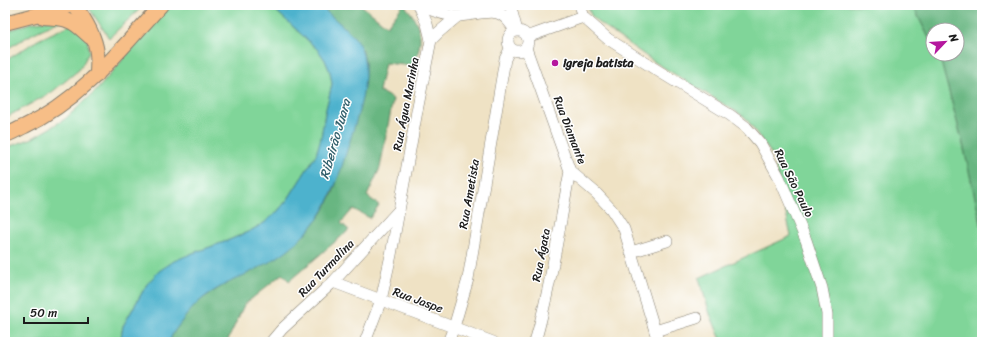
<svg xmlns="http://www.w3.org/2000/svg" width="987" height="347" font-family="Sriracha,sans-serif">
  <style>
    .green { fill: #80d599; stroke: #4e785a }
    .forest { fill: #68b681; stroke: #42694e }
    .water { fill: #4eb2cd; stroke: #356774 }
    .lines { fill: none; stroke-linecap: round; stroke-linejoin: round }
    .minor-casing { stroke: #867f70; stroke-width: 12 }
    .major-casing { stroke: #867f70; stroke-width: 16 }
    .minor { stroke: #fff; stroke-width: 11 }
    .major { stroke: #f7be87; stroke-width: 14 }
    .poi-dot { fill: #b5179e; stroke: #fff; stroke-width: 1.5 }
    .labels { text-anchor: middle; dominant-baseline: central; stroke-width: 3; stroke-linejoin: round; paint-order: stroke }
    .poi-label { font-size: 12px; font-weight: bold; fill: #1c1c1c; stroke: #fff; text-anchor: start }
    .street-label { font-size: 12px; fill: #1c1c1c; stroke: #fff }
    .water-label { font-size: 13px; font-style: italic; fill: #32606c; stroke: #fff }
  </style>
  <rect width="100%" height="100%" fill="#fff"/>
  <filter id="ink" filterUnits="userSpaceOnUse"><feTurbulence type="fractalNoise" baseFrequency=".025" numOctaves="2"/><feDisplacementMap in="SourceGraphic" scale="8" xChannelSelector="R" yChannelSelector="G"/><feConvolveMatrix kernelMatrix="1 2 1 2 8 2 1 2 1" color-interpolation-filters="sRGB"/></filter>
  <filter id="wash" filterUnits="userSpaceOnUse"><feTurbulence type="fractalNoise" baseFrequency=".012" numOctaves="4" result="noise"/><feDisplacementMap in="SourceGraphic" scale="16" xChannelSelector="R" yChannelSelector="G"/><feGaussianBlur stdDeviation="0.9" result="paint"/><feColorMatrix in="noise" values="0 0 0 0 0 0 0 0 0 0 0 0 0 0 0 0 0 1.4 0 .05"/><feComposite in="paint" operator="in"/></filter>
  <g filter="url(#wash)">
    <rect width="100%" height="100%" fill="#efe2c4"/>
    <g class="green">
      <path d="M99,5h45l-35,33 -20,-30z"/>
      <path d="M169,5h101l48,45 7,10 5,12 2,12 -3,13 -4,16 -4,25 -5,17 -28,44 -11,13 -13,11 -14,8 -23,10 -34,12 -46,31 -24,42 -2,12 1,4h-117v-194l28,-10 32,-19 31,-28z"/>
      <path d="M587,5h346l-21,4 3,1 18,36v8h4l4,8 21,78 20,88v107l-2,7h-258l-12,-28 -11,-36 92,-42 -18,-80 -28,-39 -92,-56 -57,-40 -5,-6z"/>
      <path d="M48,20h14l-28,13 -29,17v-18l25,-9z"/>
      <path d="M74,23l13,13 2,16 -9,17 -28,23 -47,26v-57l33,-21z"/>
    </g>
    <g class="forest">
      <path d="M319,5h42l26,21 16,-21h1c11,11 19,26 15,43 -1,6 -3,12 -5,18l-29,-3 -6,28 14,8 -13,69 -13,28 12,9 -9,13 -17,-9 -12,14 8,7 -60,51 -7,-7 -38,31 -17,37h-57c3,-16 22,-33 33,-44l104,-66 15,-19 11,-20 25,-79 5,-21 2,-21v-11l-3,-12 -17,-20z"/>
      <path d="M933,5h41l8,6v217l-20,-88 -21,-78 -4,-8h20v-24h-24v16l-18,-36 -3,-2z"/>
    </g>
    <path class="water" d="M270,5h49c8,7 17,15 25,22 3,3 8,7 11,11 19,24 7,64 -1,90 -12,36 -20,76 -47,104 -12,13 -26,24 -41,32 -21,12 -45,20 -64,35 -8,7 -14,14 -20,22 -5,7 -11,13 -12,21h-48l-1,-4 2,-12 24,-42 12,-13 15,-10 19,-8 34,-12 23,-10 14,-8 13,-11 11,-13 28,-44 5,-17 4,-25 4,-16 3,-13 -2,-12 -5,-12 -7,-10z"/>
  </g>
  <g filter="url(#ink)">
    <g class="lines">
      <g class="minor-casing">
        <g id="minor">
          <path d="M419,5c12,5 26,11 39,11 3,0 7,-1 10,-1 24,-4 34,-8 47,16"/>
          <path d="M510,5l6,22"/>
          <path d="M579,5l4,12 25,22 47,30 75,46 16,12 14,16 19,34 27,63 16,48 5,26v28"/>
          <circle cx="518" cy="41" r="10"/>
          <path d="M527,37l56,-20"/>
          <path d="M431,40l8,-8 19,-16"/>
          <path d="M526,48l44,123 26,22 15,16 13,20 31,102 3,11"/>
          <path d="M631,252l36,-11"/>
          <path d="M333,282l160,60"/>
          <path d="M655,331l42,-13"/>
          <path d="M271,342l11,-13 51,-47 66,-72"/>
          <path d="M365,342l16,-42 10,-45 26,-144 14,-71 -4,-16 -8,-19"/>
          <path d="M448,342l6,-15 14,-48 37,-220 5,-10"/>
          <path d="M535,342c16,-56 24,-114 35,-171"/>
        </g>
      </g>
      <g class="major-casing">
        <g id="major">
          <path d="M74,5c10,13 21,31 23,48 1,7 0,15 0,22"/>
          <path d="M43,17c8,1 18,0 26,4 8,3 14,10 21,16"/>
          <path d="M5,23l69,-18"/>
          <path d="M5,135c7,-2 13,-6 20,-9 56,-26 95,-76 136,-121"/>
        </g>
      </g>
      <use href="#minor" class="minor"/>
      <use href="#major" class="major"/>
    </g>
  </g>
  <circle class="poi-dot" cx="555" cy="63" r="4"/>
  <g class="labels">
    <g class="poi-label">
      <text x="563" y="63">igreja batista</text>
    </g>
    <g class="street-label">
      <text transform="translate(406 104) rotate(-79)">Rua Água Marinha</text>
      <text transform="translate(570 130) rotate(69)">Rua Diamante</text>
      <text transform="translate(794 183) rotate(64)">Rua São Paulo</text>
      <text transform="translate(469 194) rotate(-80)">Rua Ametista</text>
      <text transform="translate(541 255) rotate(-79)">Rua Ágata</text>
      <text transform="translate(326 268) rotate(-46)">Rua Turmalina</text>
      <text transform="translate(418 300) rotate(20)">Rua Jaspe</text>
    </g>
    <g class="water-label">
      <text transform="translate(335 139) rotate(-74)">Ribeirão Juara</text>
    </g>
  </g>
  <rect width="987" height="347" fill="none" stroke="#fff" stroke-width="20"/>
  <g transform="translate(945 42) rotate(65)"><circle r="19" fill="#ffffff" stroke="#a4a4a4"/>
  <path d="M0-3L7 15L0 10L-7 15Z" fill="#b5179e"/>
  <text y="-6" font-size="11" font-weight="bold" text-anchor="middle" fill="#1c1c1c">N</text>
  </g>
  <path d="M24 317v6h64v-6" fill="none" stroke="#1c1c1c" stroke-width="2"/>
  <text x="30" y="317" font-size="12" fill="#1c1c1c" stroke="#ffffff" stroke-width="3" paint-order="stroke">50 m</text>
</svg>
